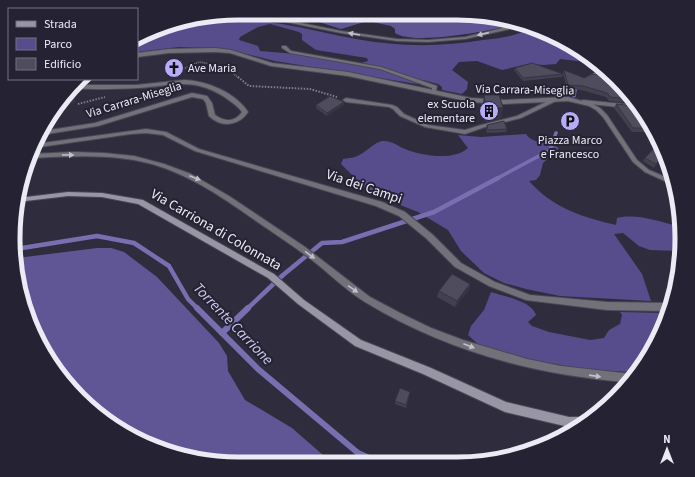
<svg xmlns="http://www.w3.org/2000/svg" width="695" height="477" font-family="'Source Sans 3',sans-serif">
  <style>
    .green { fill: #574d8c; fill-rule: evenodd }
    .forest { fill: #605696 }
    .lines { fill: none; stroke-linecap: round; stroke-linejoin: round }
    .stream-far3 { stroke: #786fb1; stroke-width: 2.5 }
    .stream-far2 { stroke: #786fb1; stroke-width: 3.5 }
    .stream-far1 { stroke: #786fb1; stroke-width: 4.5 }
    .stream { stroke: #786fb1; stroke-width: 6 }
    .service-casing { stroke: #494857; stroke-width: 2 }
    .pedestrian-casing { stroke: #494857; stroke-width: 2 }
    .minor-casing { stroke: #494857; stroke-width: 2 }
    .secondary-casing { stroke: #494857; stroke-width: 2 }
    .path-far1 { stroke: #817f8d; stroke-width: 1.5; stroke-dasharray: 1 1; stroke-linecap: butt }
    .path { stroke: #817f8d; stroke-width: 2; stroke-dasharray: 1.5 1.5; stroke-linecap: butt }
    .service { fill: #72717a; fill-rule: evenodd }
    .pedestrian { fill: #72717a; fill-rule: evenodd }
    .minor { fill: #72717a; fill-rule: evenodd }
    .secondary { fill: #9896a4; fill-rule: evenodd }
    .wall { fill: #434150 }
    .shaded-wall { fill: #373541 }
    .building { fill: #4e4c5d; stroke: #373541 }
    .oneway { fill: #c1c0ca }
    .labels { text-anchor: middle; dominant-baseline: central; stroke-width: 4; stroke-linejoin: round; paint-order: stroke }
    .far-poi-label { font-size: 12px; fill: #ebebf5; stroke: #252333; text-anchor: start }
    .far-street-label { font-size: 12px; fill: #ebebf5; stroke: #252333 }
    .street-label { font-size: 14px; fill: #ebebf5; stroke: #252333 }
    .water-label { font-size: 15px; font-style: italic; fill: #cdcaf0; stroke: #252333 }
    .rim { fill: none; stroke: #ebebf5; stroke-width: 5 }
  </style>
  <rect width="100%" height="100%" fill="#2f2d3d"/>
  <g class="green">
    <path d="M191,19c30,-1 62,0 91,5 25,4 50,11 74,15 43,8 85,8 127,1 16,-2 32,-3 47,-12l39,15 26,20 -35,-4 -4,5 -12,1 -16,-1 -26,6 -25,-9 -18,1 -7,8 16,12 -1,7 -5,5 -20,-4v-3l-4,-3 -15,-4 -6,4 -142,-23 -53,-13 -43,-1 -42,5v-12l43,-19zM270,24l29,8 3,2v6l14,10 51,8 1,3 -10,3 -62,-10 -36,-3 -2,-5 -19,-6 1,-3 18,-10z"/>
    <path d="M526,134c6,10 23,8 33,14l-16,15 -3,12 -4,5 -7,1c24,27 53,36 87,44l1,-7c22,-5 41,4 62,8l3,13 -2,12 -30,-1 -11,-4 -16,-13 -9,1 28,40 9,27 -91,-5 -34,-7 -22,-6 -20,-10 -23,-22 -13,-21 -30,-18 -48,-19 -29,-29 2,-5c6,-1 13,-1 18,-5 7,-4 13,-11 21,-13 9,-1 16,5 23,8 17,7 49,12 63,-1l-10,-13 23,2z"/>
    <path d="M491,292c14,5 40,8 45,23l-8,7 4,4 17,6 41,8 14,-2 5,-8 11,-6 2,-9 -2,-3 43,1 3,6 -1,6 -32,47 -45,-2 -60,-11 -49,-14 -11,-10 3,-9 13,-16z"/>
  </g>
  <g class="forest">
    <path d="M239,13l261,4 19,7c-24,6 -105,22 -124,9v-4l-4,-3 -18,-4h-9l-23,7 -22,-7 -10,-6 -27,3 -49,-5z"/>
    <path d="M97,248h14l13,4 33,25 62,66 8,13 1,15 17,29 47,28 39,34 -92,2 -87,-17 -73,-49 -43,-60 -19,-56v-24z"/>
  </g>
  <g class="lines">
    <path class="stream-far3" d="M591,76l13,-6"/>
    <g class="stream-far2">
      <path d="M574,96l2,-11"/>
      <path d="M496,179l54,-29 6,-17"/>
    </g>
    <g class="stream-far1">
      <path d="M16,249l81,-13 37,7 35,23 19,33 10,10"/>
      <path d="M247,309l36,-34 39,-32 20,-1 92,-30 64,-34"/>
    </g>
    <g class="stream">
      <path d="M197,308l61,61 100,84 20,9"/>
      <path d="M222,333l26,-25"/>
    </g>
    <g class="service-casing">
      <g id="service">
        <path d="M282,46h4l5,5 90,16 56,19 -1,5 -4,1v-4l-52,-19 -90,-16 -8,-5z"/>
        <path d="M556,97l2,1v2l-37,18 -36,9 -20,7 -40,-7 -25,-11 -7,-7 -4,-2 -43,-5 -3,-2 3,-2 46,7 5,2 7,7 24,11 37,5 16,-5 36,-9z"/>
      </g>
    </g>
    <g class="pedestrian-casing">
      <path id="pedestrian" d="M583,100l50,5 3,4 -55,-6v-2z"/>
    </g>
    <g class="minor-casing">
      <g id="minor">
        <path d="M222,15l64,5 55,11 56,8 31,1 37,-3 54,-13 4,2 -58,13 -37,3 -31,-1 -56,-8 -55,-11 -74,-6z"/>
        <path d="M215,48l16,2 41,13 76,9 123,26 33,2 64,-3 25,7 7,4 7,7 30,45 12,10 21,9 1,5 -26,-12 -12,-10 -30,-45 -7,-7 -7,-4 -21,-5 -64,3 -33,-2 -123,-26 -77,-10 -41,-13 -15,-1 -46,1 -32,4v-4l32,-4z"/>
        <path d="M184,80c23,1 51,12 64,32 -9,14 -27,16 -39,4l-3,-13 -3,-4 -11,-2 -94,29 -57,9 2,-4 52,-8 97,-30 15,3 5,7 3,12c10,7 20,7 27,-3 -5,-7 -12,-11 -19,-16 -32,-19 -50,-10 -85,-8 -20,1 -47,2 -67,0l3,-3h62z"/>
        <path d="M146,129l20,3 33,17 183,53 23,10 28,23 28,28 34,19 35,13 77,7 61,1 1,1 -1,7 -61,-1 -81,-10 -37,-14 -34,-19 -28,-28 -28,-23 -23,-10 -181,-55 -32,-16 -17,-2 -15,1 -98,14 2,-4z"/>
        <path d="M74,152l30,1 30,3 30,8 27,10 38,22 76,51 65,50 30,16 31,15 32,12 64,19 34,7 71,8 -6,8c-92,-7 -182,-32 -261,-80 -21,-13 -38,-31 -57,-45 -16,-12 -33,-23 -49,-34 -38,-27 -78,-55 -125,-63 -35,-6 -70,-3 -105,-2l1,-4z"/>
      </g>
    </g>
    <g class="secondary-casing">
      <path id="secondary" d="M68,192l34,1 41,7 131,74 30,26 57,40 70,28 75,34 63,15h14l4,2 -12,8h-6l-64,-15 -82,-38 -68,-28 -57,-42 -30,-26 -130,-74 -36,-7 -34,-1 -51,6 1,-4z"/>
    </g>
    <path class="path-far1" d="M174,73l25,-11 24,4 16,12"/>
    <g class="path">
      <path d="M238,77l11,9 61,3 27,8"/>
      <path d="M78,104l27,-7"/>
    </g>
    <use href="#service" class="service"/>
    <use href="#pedestrian" class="pedestrian"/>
    <use href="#minor" class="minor"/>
    <use href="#secondary" class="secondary"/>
  </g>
  <g class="wall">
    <path d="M515,68l48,6 1,-4 20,8 32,1 16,24 -23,-2 -3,-4 -25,-7 -14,-2 -4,-14 -1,3 -39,4 -9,-11z"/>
    <path d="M484,95l19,12 -2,11 -16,4 -3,-16z"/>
    <path d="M344,102v3l-17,11 -11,-8v-3z"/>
    <path d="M616,104l18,2 17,26h-19l-18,-24z"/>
    <path d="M487,125l20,4 -1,3 -19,1 -1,-5z"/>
    <path d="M655,138l10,14 -11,16 -11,-7 2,-3 11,-11 -6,-3 1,-4z"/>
    <path d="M675,269h1l-2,11 -3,-4z"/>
    <path d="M470,284l-1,6 -14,17 -18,-10 2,-6z"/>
    <path d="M667,310h1l-1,6 -2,-3z"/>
    <path d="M410,392l-4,16 -11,-4v-3z"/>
  </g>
  <g class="shaded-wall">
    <path d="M72,90l4,12 -19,7 5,-8z"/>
    <path d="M344,102v3l-17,11v-3z"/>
    <path d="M503,107l-2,11 -16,4 2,-11z"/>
    <path d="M665,154v1l-11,13 2,-4z"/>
    <path d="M470,284l-1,6 -14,17 2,-6z"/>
  </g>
  <g class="building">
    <path d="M532,63l31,11 -40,4 -8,-10z"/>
    <path d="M564,70l20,8 6,-3 7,-1 7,-4 12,9 14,20 -20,-2 -3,-4 -24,-7 -15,-1z"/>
    <path d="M72,90l2,7 -12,4 6,-10z"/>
    <path d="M484,95h15l4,12 -16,4z"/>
    <path d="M330,96l14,6 -17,11 -11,-8z"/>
    <path d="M616,104l18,2 15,22h-16z"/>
    <path d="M504,121l3,8 -19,1 -1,-5z"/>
    <path d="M654,138h1l10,14v2l-9,10 -11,-6 14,-15 -8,-3z"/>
    <path d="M452,274l18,10 -13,17 -18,-10z"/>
    <path d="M400,388l10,4 -4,13 -11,-4z"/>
  </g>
  <defs><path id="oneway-solid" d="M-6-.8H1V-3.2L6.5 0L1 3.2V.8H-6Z"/></defs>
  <g class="oneway">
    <use href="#oneway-solid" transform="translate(354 34) rotate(-170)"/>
    <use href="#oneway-solid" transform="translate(483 34) rotate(167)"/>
    <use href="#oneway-solid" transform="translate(68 155)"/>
    <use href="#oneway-solid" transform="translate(195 178) rotate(21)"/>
    <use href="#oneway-solid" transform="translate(310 255) rotate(36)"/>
    <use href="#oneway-solid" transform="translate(353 289) rotate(35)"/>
    <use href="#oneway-solid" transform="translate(469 346) rotate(21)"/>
    <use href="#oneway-solid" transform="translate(595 376) rotate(8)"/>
  </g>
  <defs>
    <g id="church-disc" transform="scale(1)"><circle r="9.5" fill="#b6acf8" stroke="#252333"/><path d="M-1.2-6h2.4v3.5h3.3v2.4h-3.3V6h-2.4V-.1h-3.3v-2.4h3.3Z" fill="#111"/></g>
    <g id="building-disc" transform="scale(1)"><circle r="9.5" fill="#b6acf8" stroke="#252333"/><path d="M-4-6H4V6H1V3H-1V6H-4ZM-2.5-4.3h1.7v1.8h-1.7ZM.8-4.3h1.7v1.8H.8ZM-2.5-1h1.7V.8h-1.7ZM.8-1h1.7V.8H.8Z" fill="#111"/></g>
    <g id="parking-disc" transform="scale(1)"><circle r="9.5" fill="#b6acf8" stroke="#252333"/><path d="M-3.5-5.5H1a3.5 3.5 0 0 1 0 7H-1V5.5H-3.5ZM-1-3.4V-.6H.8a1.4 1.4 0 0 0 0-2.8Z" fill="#111"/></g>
  </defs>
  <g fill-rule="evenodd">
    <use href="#church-disc" x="174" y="68"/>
    <use href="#building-disc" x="489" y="111"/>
    <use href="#parking-disc" x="570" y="121"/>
  </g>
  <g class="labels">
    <g class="far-poi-label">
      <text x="188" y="68">Ave Maria</text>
      <text x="475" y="104" text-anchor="end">ex Scuola<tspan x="475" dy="14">elementare</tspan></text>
      <text x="570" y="140" text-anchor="middle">Piazza Marco<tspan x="570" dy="14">e Francesco</tspan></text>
    </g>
    <g class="far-street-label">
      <text transform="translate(525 90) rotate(1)">Via Carrara-Miseglia</text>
      <text transform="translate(134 100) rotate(-17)">Via Carrara-Miseglia</text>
    </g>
    <g class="street-label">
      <text transform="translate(364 187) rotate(19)">Via dei Campi</text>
      <text transform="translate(216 230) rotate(30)">Via Carriona di Colonnata</text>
    </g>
    <g class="water-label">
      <text transform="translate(233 324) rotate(46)">Torrente Carrione</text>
    </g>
  </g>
  <path d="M0 0H695V477H0ZM238 20H457A218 218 0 0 1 675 238V239A218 218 0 0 1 457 457H238A218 218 0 0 1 20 239V238A218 218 0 0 1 238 20Z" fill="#252333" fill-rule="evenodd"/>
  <path class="rim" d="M238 20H457A218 218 0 0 1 675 238V239A218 218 0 0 1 457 457H238A218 218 0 0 1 20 239V238A218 218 0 0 1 238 20Z"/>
  <rect x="8" y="8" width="130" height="72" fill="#252333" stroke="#747381"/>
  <rect x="16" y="21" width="20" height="6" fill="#9896a4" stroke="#747381"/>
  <text x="44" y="28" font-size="12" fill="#ebebf5">Strada</text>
  <rect x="16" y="38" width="20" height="12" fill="#574d8c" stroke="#747381"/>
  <text x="44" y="48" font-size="12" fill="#ebebf5">Parco</text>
  <rect x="16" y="58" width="20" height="12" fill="#4e4c5d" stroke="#747381"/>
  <text x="44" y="68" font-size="12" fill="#ebebf5">Edificio</text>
  <g transform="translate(667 449)" stroke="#252333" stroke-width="3" paint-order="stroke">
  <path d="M0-3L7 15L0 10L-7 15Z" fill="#ebebf5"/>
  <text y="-6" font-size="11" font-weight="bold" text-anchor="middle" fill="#ebebf5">N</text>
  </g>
</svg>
